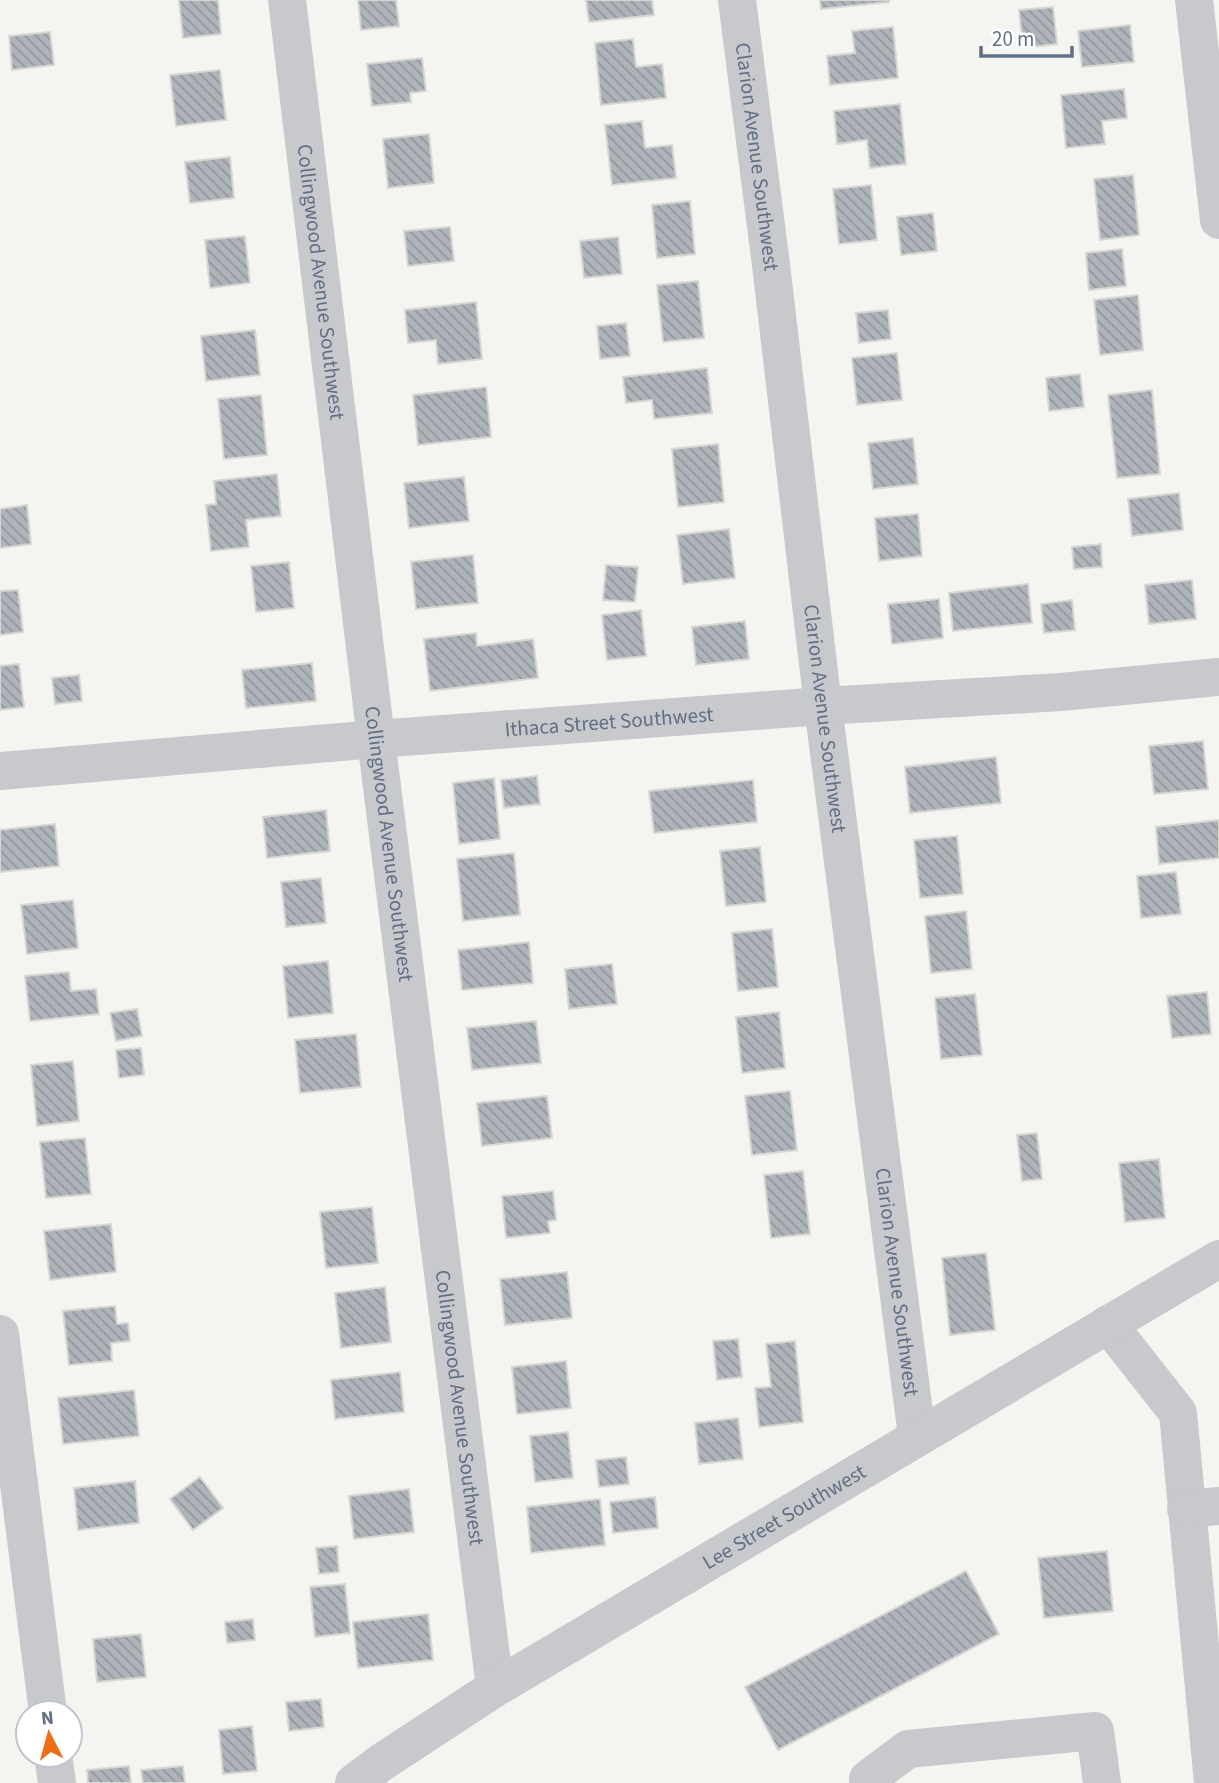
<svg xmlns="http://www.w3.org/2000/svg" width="1219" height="1783" font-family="'Source Sans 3',sans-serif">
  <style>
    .building { fill: url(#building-back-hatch); stroke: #d6d6d3; stroke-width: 2 }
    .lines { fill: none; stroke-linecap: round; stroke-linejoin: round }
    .minor { stroke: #c7c9cd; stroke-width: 38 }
    .labels { text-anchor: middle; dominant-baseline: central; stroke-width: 7; stroke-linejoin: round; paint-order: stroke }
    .street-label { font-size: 21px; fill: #626f84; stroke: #fff }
  </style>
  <defs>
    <pattern id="building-back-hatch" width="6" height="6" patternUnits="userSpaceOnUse" patternTransform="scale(1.75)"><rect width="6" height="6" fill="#afb4bb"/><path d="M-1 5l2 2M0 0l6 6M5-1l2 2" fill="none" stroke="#92979e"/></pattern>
  </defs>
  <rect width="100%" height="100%" fill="#f4f5f0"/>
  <g class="building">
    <path d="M179,0h39l3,34 -38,4z"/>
    <path d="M358,0h38l3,26 -38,4z"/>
    <path d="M586,0h66l2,15 -65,7z"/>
    <path d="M820,0h69v2l-68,7z"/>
    <path d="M1053,7l4,37 -34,4 -4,-38z"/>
    <path d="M1130,25l4,37 -52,5 -4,-36z"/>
    <path d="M893,27l5,51 -68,7 -3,-29 28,-3 -3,-22z"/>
    <path d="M50,32l4,33 -42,5 -3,-34z"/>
    <path d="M633,39l3,28 26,-3 4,34 -65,7 -6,-62z"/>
    <path d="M422,58l4,33 -16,2 1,9 -39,4 -5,-42z"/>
    <path d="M220,70l6,50 -50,6 -6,-51z"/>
    <path d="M1124,89l3,29 -25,3 3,23 -39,4 -5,-53z"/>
    <path d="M900,104l6,60 -36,4 -3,-28 -30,4 -3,-33z"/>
    <path d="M642,121l3,27 27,-3 4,33 -64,7 -7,-60z"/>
    <path d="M429,134l5,49 -46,5 -5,-49z"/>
    <path d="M230,157l4,41 -44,5 -5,-41z"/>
    <path d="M1133,175l6,60 -39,5 -6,-61z"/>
    <path d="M871,185l6,55 -38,4 -6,-55z"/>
    <path d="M690,201l5,53 -38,4 -5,-53z"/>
    <path d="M933,213l4,38 -36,4 -4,-38z"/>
    <path d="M450,227l4,34 -46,5 -4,-35z"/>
    <path d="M245,236l5,47 -40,5 -5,-48z"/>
    <path d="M618,237l4,37 -38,4 -4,-37z"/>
    <path d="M1122,249l4,37 -37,4 -3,-37z"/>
    <path d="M698,281l6,57 -41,4 -6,-57z"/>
    <path d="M1138,295l5,55 -43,5 -6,-55z"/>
    <path d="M476,302l6,57 -44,5 -2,-24 -28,3 -3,-33z"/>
    <path d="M888,310l3,29 -32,4 -3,-30z"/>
    <path d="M626,323l4,33 -30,3 -3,-33z"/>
    <path d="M255,330l5,45 -54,6 -5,-45z"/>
    <path d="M897,353l5,47 -45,5 -5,-47z"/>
    <path d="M707,368l5,45 -58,6 -2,-19 -26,3 -3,-26z"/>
    <path d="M1080,374l4,33 -35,4 -3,-33z"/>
    <path d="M486,387l5,50 -73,8 -5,-50z"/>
    <path d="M1152,390l8,84 -43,4 -9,-83z"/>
    <path d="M261,395l6,60 -43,4 -6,-60z"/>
    <path d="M913,438l5,46 -45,5 -5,-46z"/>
    <path d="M718,444l6,58 -46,5 -6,-58z"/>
    <path d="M277,474l4,42 -35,4 3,27 -38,4 -5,-46 10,-1 -2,-23z"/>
    <path d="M464,477l5,44 -60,7 -5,-45z"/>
    <path d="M1179,493l4,37 -51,6 -4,-37z"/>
    <path d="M27,505l4,39 -31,4v-39z"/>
    <path d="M918,514l4,42 -43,5 -4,-43z"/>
    <path d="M729,529l6,49 -52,6 -6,-49z"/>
    <path d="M1101,544l1,23 -28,2 -2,-22z"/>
    <path d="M473,555l5,48 -62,6 -5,-47z"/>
    <path d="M289,562l5,46 -38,4 -5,-46z"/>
    <path d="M606,565l32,2 -3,35 -32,-2z"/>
    <path d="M1192,580l4,39 -47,5 -4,-39z"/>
    <path d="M1028,584l4,39 -79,8 -4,-38z"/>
    <path d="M18,590l5,42 -23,3v-44z"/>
    <path d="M939,599l4,39 -51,6 -4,-40z"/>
    <path d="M1072,600l3,30 -31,3 -3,-29z"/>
    <path d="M641,610l5,46 -39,4 -5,-45z"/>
    <path d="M745,621l4,38 -53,6 -4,-38z"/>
    <path d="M476,633l1,13 56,-7 5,39 -108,13 -6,-52z"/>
    <path d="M312,663l4,38 -70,7 -4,-38z"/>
    <path d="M19,664l5,43 -24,3v-44z"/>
    <path d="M79,675l3,26 -27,3 -3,-26z"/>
    <path d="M1203,741l5,48 -54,5 -5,-48z"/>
    <path d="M996,757l5,46 -91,10 -5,-46z"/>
    <path d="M537,776l3,28 -36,4 -3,-28z"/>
    <path d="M494,778l6,61 -41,5 -6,-61z"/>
    <path d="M753,780l4,42 -103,11 -5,-42z"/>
    <path d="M326,810l4,41 -63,7 -4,-41z"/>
    <path d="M1219,820v38l-60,6 -3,-37z"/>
    <path d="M55,824l4,42 -59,6v-42z"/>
    <path d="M957,836l6,58 -43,4 -6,-58z"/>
    <path d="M760,847l6,55 -40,4 -6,-55z"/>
    <path d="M514,853l6,62 -57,6 -6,-62z"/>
    <path d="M1176,872l5,42 -40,4 -4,-42z"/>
    <path d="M321,878l5,45 -40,4 -5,-45z"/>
    <path d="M73,900l5,48 -51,6 -6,-49z"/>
    <path d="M966,911l6,58 -41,4 -6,-57z"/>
    <path d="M772,929l6,58 -40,4 -6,-58z"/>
    <path d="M529,942l4,41 -71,7 -4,-40z"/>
    <path d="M328,961l5,52 -45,5 -5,-52z"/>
    <path d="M612,964l5,40 -48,5 -4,-40z"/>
    <path d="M69,972l2,19 25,-2 3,25 -69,7 -5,-45z"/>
    <path d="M1207,992l4,42 -39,4 -5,-42z"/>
    <path d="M975,994l7,61 -41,4 -6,-61z"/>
    <path d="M137,1009l5,27 -26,5 -6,-28z"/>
    <path d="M779,1012l6,56 -43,5 -6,-56z"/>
    <path d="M536,1021l5,42 -69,7 -5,-42z"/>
    <path d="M356,1034l5,53 -61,6 -5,-53z"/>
    <path d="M141,1048l3,27 -25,3 -3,-28z"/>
    <path d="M73,1061l6,60 -42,5 -6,-61z"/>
    <path d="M790,1091l7,59 -45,5 -7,-59z"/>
    <path d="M547,1096l5,42 -70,8 -5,-43z"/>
    <path d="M1037,1133l5,46 -20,2 -5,-46z"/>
    <path d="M85,1138l6,56 -45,4 -6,-56z"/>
    <path d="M1159,1159l6,59 -40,4 -6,-59z"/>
    <path d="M803,1171l7,63 -39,4 -7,-63z"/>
    <path d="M553,1191l3,29 -8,1 2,12 -44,5 -4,-42z"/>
    <path d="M372,1207l6,56 -52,5 -6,-56z"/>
    <path d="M111,1224l5,48 -66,8 -6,-49z"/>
    <path d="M986,1253l9,77 -45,5 -8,-77z"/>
    <path d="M567,1272l5,46 -67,7 -5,-46z"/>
    <path d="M385,1287l6,55 -50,6 -6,-55z"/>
    <path d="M115,1306l2,18 11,-1 2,18 -19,2 1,18 -43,4 -6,-54z"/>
    <path d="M738,1339l4,38 -25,3 -4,-39z"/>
    <path d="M795,1341l8,81 -44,5 -4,-39 16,-1 -5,-43z"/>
    <path d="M566,1361l5,47 -54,6 -5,-47z"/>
    <path d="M400,1372l4,40 -69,7 -4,-39z"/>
    <path d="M134,1390l5,46 -76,8 -5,-46z"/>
    <path d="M738,1418l5,41 -44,5 -4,-41z"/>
    <path d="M568,1432l5,46 -38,4 -5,-46z"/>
    <path d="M626,1457l3,27 -30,3 -3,-27z"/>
    <path d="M200,1477l23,31 -30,22 -23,-31z"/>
    <path d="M135,1481l4,42 -61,7 -4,-42z"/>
    <path d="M409,1489l5,43 -60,7 -5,-43z"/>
    <path d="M655,1497l3,31 -45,5 -3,-31z"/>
    <path d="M600,1499l5,46 -74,8 -4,-46z"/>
    <path d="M337,1546l2,26 -20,2 -3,-26z"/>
    <path d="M1107,1551l6,60 -69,7 -6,-60z"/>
    <path d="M966,1571l33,63 -221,116 -33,-63z"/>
    <path d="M345,1584l5,49 -35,4 -5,-50z"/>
    <path d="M428,1614l5,46 -75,8 -5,-46z"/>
    <path d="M253,1619l2,21 -28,3 -2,-21z"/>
    <path d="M141,1634l5,43 -49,5 -4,-43z"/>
    <path d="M321,1699l3,28 -35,4 -3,-29z"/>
    <path d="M252,1726l5,45 -34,3 -4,-44z"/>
    <path d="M129,1766l2,17h-43l-1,-13z"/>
    <path d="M183,1766l2,17h-42l-2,-13z"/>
  </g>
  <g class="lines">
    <g class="minor">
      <path id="s1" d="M287,0l89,739 119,949"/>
      <path id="s2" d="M737,0l34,265 52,441 94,730"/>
      <path d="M1194,0l25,220"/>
      <path id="s3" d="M0,771l376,-32 447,-33 238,-14 158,-15"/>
      <path d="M1108,1324l70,89 35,370"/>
      <path d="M0,1334l48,379"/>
      <path d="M1186,1509l33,-3"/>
      <path d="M53,1755l4,28"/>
      <path id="s4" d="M354,1783l28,-21 113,-74 724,-429"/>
      <path d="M868,1783v-4l40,-30 187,-18 7,52"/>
    </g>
  </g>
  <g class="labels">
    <g class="street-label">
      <text stroke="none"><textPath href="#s2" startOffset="158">Clarion Avenue Southwest</textPath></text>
      <text stroke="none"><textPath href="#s1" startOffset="284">Collingwood Avenue Southwest</textPath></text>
      <text stroke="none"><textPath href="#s2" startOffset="724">Clarion Avenue Southwest</textPath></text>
      <text stroke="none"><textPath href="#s3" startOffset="611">Ithaca Street Southwest</textPath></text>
      <text stroke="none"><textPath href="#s1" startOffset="850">Collingwood Avenue Southwest</textPath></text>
      <text stroke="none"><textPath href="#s2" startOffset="1292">Clarion Avenue Southwest</textPath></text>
      <text stroke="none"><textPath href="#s1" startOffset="1418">Collingwood Avenue Southwest</textPath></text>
      <text stroke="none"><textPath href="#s4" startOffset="506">Lee Street Southwest</textPath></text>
    </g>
  </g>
  <g transform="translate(49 1734) rotate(354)"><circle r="33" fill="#ffffff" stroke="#c0c5ce" stroke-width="2"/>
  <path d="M0-5L12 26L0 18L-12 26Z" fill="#ee6e17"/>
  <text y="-10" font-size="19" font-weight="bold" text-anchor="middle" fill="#626f84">N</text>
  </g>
  <path d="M981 46v10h91v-10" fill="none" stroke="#626f84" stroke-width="3.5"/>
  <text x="992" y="46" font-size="21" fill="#626f84" stroke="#ffffff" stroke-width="5" paint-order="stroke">20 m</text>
</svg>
